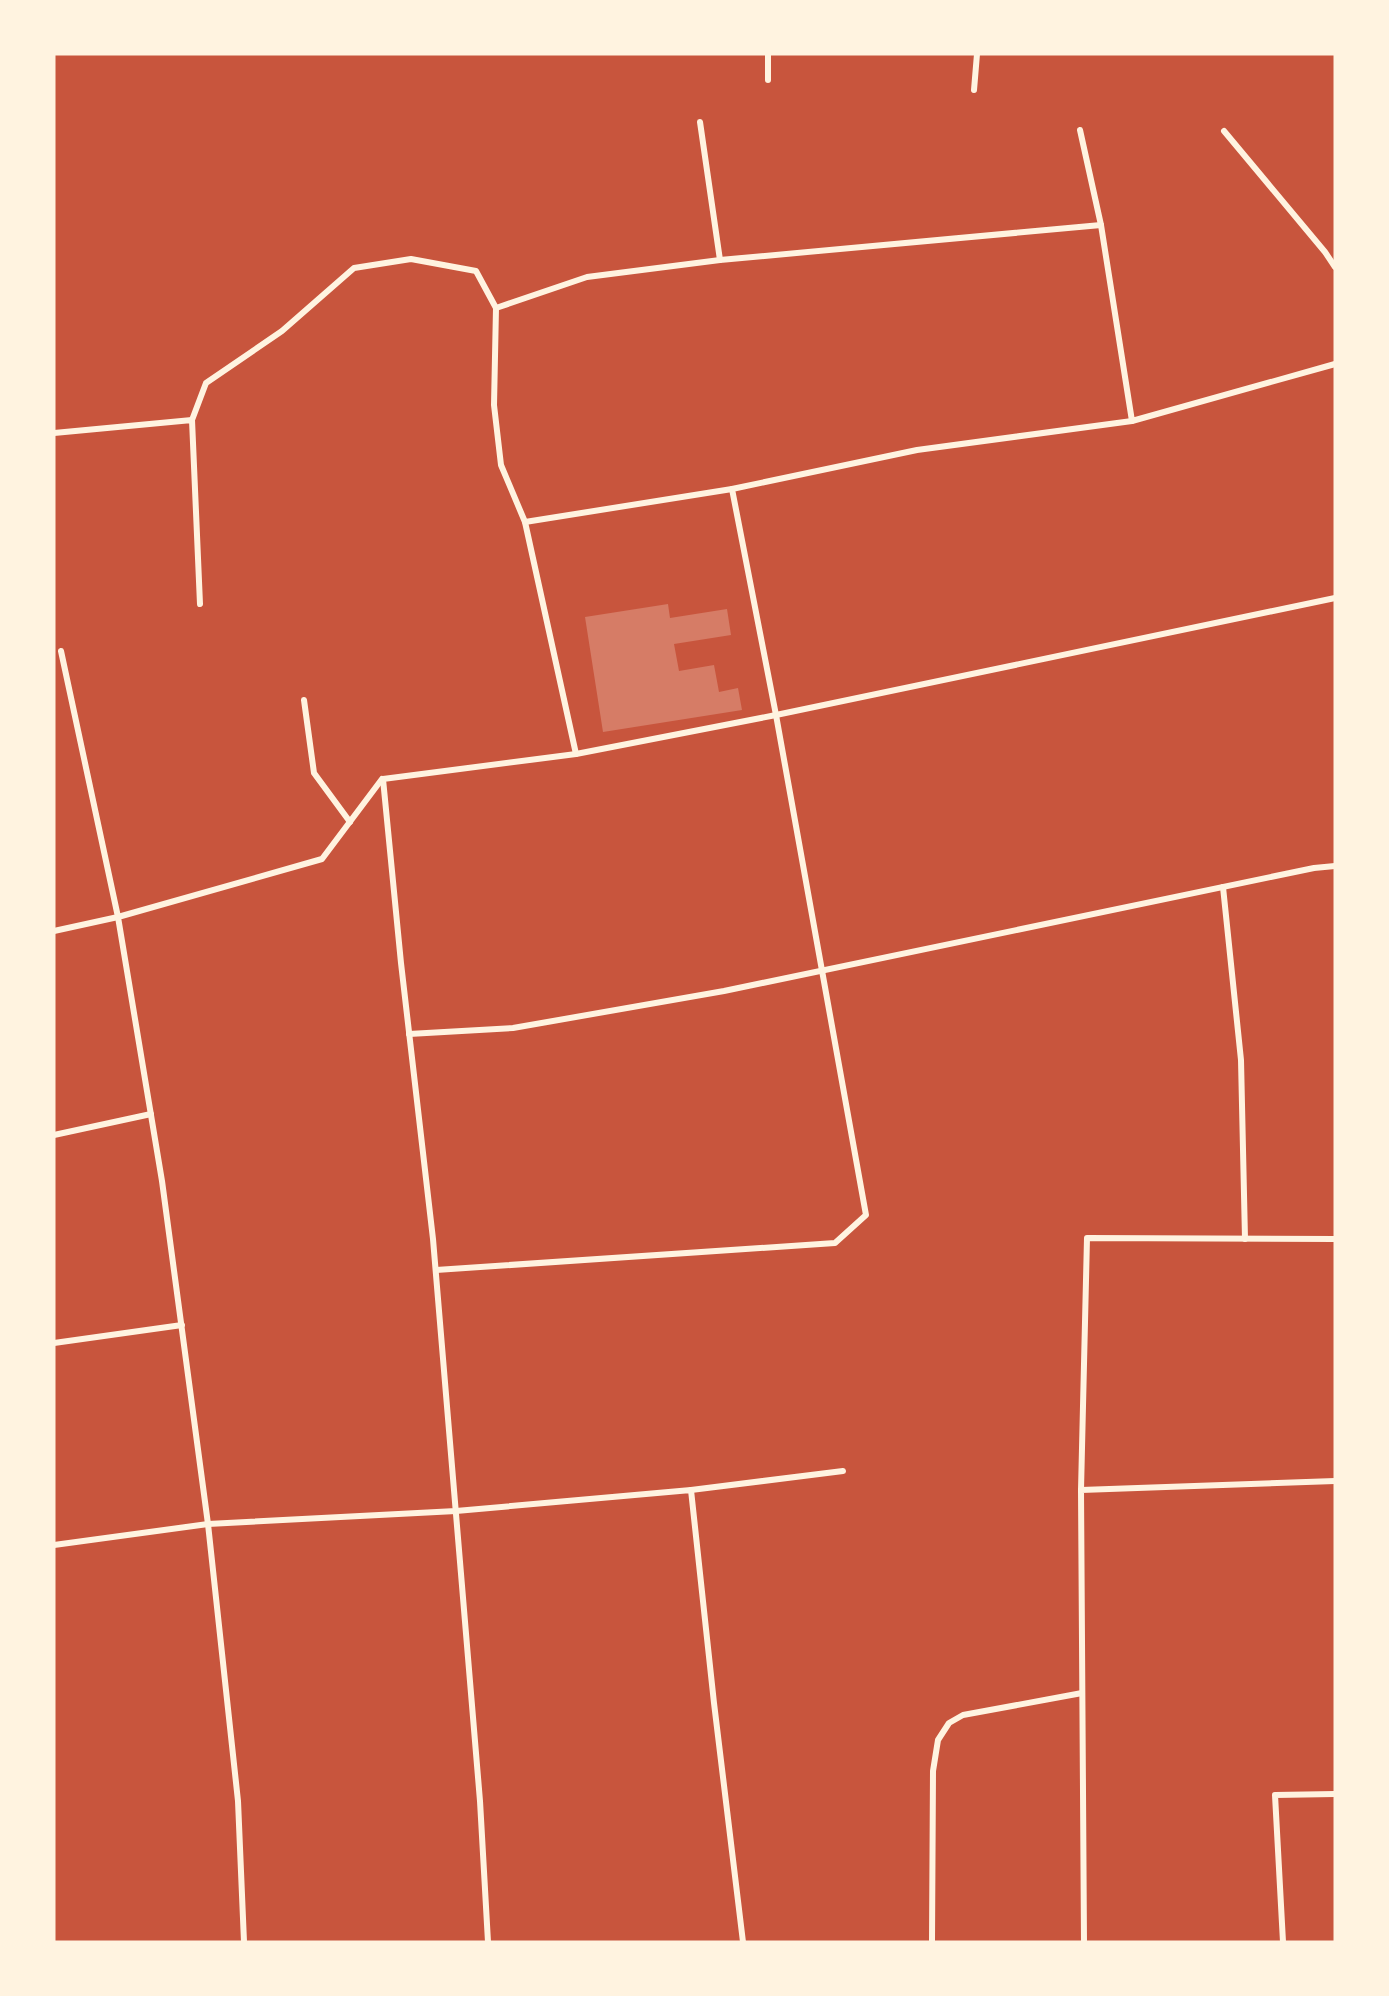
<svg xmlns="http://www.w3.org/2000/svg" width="1389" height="1996" font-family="'DejaVu Sans',sans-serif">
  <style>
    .building { fill: #d67c66 }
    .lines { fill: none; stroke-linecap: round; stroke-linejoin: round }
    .minor { stroke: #fff3e0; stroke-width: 6 }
  </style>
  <rect width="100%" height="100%" fill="#c8553d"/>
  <path class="building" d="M668,604l2,14 57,-9 4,26 -57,9 5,27 35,-6 5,27 19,-4 4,22 -139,22 -18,-115z"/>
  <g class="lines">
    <g class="minor">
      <path d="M768,80v-26"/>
      <path d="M974,90l3,-36"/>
      <path d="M700,122l20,138"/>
      <path d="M1080,130l21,95 31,196 203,-57"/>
      <path d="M1224,131l101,121 10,15"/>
      <path d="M496,308l91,-31 133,-17 381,-35"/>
      <path d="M192,420l14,-37 76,-52 72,-63 57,-9 65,12 20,37 -2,97 7,60 24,57 51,232"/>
      <path d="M54,433l138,-13 8,184"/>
      <path d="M525,522l207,-33"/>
      <path d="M304,700l10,73 36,49"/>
      <path d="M1223,887l18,173 4,179"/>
      <path d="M54,931l64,-14 -57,-266"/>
      <path d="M409,1034l104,-6 211,-37 590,-123 21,-2"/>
      <path d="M54,1135l97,-21"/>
      <path d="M436,1270l399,-27 31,-28 -90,-500 -44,-226 185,-39 215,-29"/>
      <path d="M54,1343l128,-18"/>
      <path d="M691,1490l152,-19"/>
      <path d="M1081,1490l6,-252 248,1"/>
      <path d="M54,1545l154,-21 248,-13 235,-21 23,213 29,239"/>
      <path d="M244,1942l-6,-141 -30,-277 -46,-343 -44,-264 204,-58 60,-80"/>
      <path d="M488,1942l-8,-141 -47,-562 -32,-276 -18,-184 193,-25 200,-39 559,-117"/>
      <path d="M932,1942l1,-171 5,-31 11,-17 14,-8 119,-22"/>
      <path d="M1084,1942l-3,-452 254,-9"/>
      <path d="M1283,1942l-8,-147 60,-1"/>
    </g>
  </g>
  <rect width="1389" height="1996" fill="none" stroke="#fff3e0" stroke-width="111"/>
</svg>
